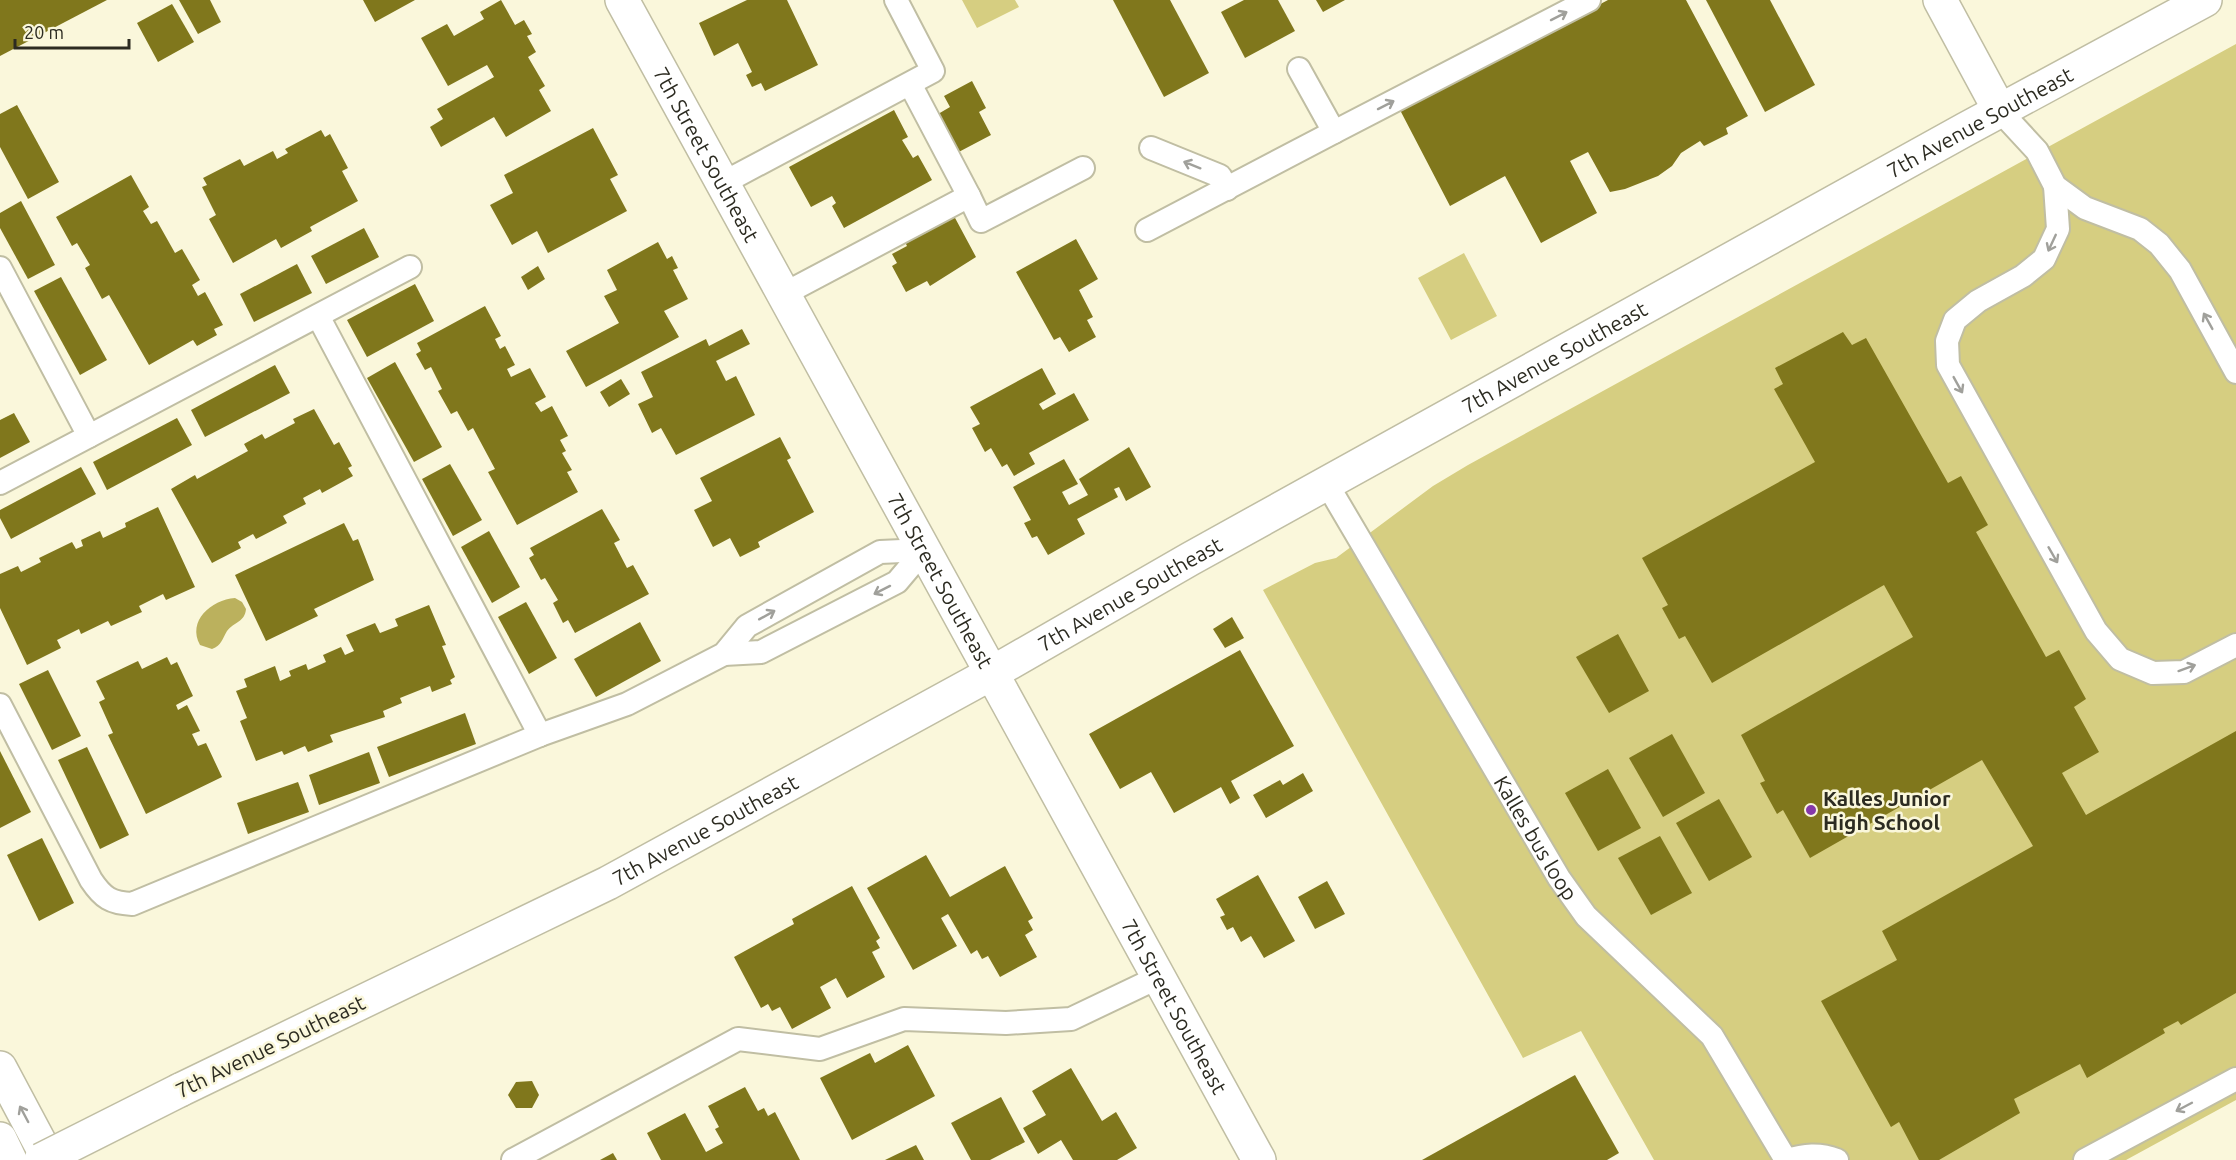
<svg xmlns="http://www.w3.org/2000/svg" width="2236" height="1160" font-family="Ubuntu,sans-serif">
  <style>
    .green { fill: #d6ce81 }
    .water { fill: #bbb15d }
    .building { fill: #80771c }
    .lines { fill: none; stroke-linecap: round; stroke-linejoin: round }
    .lane-casing { stroke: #c0bea3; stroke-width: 26 }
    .street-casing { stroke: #c0bea3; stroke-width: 36 }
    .secondary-casing { stroke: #c0bea3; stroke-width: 36 }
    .highway-casing { stroke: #c0bea3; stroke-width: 36 }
    .lane { stroke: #fff; stroke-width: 22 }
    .street { stroke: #fff; stroke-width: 33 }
    .secondary { stroke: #fff; stroke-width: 33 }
    .highway { stroke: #fff; stroke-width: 33 }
    .secondary-bridge-casing { stroke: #c0bea3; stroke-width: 36; stroke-linecap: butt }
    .secondary-bridge { stroke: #fff; stroke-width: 33 }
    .oneway { stroke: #a0a09b }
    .poi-dot { fill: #8538a9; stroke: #faf7db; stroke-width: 2 }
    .labels { text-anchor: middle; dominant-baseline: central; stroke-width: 5; stroke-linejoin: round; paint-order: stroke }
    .street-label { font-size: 21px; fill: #2c2b21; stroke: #faf7db }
    .poi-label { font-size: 21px; font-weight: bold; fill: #2c2b21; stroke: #faf7db; text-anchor: start }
  </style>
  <rect width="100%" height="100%" fill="#faf7db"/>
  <g class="green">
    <path d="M962,0h53l4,7 -42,21z"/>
    <path d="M2236,44v1056l-110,60h-472l-73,-129 -58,27 -260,-468 52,-27 21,-5 97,-72 35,-21z"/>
    <path d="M1464,253l33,63 -46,24 -33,-62z"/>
  </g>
  <path class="water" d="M235,598l7,4 4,7c-1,13 -12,13 -19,22 -5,8 -5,14 -15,18l-12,-4c-13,-24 11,-45 35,-47z"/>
  <g class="building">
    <path d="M0,0h107l-107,56z"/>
    <path d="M179,0h31l11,22 -23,12z"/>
    <path d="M363,0h52l-40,22z"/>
    <path d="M501,0l14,25 9,-5 8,14 -5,2 9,16 -8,5 17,29 -6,4 12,21 -45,26 -12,-20 -53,30 -11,-20 13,-8 -6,-10 57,-32 -7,-12 -39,21 -27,-48 26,-14 7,12 30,-17 -4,-7z"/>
    <path d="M747,0h40l31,65 -53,26 -4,-8 -9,4 -6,-12 6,-3 -14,-29 -24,13 -15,-33z"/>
    <path d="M1113,0h57l39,73 -45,24z"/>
    <path d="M1244,0h34l17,31 -50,27 -24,-46z"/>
    <path d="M1316,0h29l-22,12z"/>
    <path d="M1608,0h78l62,116 -22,12 2,6 -24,12 -4,-5 -19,12 -9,13 -14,10 -33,13 -15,3 -22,-40 -18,9 27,52 -56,30 -36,-67 -55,30 -50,-96z"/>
    <path d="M1706,0h64l45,85 -50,27z"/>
    <path d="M172,4l22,38 -36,20 -21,-39z"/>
    <path d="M972,81l14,27 -7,4 12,23 -38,20 -20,-38 17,-10 -6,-11z"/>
    <path d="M17,105l42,77 -31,17 -28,-52v-33z"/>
    <path d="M894,110l14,27 -6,3 11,18 5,-3 14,25 -88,48 -12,-22 4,-3 -4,-7 -21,11 -22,-40z"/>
    <path d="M593,128l25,47 -8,4 17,32 -79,42 -11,-22 -25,14 -22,-40 23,-12 -9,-18z"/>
    <path d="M321,130l4,7 5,-3 18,34 -6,3 16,30 -48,26 2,4 -31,17 -5,-9 -43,24 -24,-44 7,-4 -14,-28 5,-2 -4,-7 37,-19 4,7 29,-15 4,8 11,-6 -3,-4z"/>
    <path d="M131,175l18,32 -6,4 8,13 6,-3 18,32 7,-4 18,31 -8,5 6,11 7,-4 18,33 -9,4 3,6 -20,11 -4,-6 -44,25 -40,-70 -7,4 -17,-31 5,-3 -13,-22 -5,3 -16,-29z"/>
    <path d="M21,201l34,64 -27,14 -28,-51v-15z"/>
    <path d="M954,216l22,41 -46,29 -3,-5 -21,11 -14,-26 5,-3 -5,-9 15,-8 -4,-8z"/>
    <path d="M364,228l15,29 -53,27 -15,-28z"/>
    <path d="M1076,239l22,40 -19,11 14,27 -6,3 9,17 -27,15 -9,-15 -6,3 -38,-68z"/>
    <path d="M658,242l9,17 5,-3 6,12 -5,2 15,29 -24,12 15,26 -93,50 -20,-36 53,-28 -15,-27 13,-6 -10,-20z"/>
    <path d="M297,264l15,29 -58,29 -14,-28z"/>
    <path d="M538,266l7,13 -17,11 -7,-13z"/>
    <path d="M61,277l46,83 -27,15 -46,-84z"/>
    <path d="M415,284l19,37 -67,36 -20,-37z"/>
    <path d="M485,306l16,30 -6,3 5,10 5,-3 10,19 -8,4 4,8 19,-9 16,29 -11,6 6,9 11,-6 16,30 -8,4 6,11 -4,2 10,17 -5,2 11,20 -61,33 -29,-53 7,-3 -22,-41 -5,3 -11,-20 -6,3 -13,-23 4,-2 -11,-22 -6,3 -9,-16 5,-3 -4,-8z"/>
    <path d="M742,329l8,15 -34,17 10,20 10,-5 19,39 -79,40 -15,-27 -9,5 -14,-29 15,-7 -12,-25 65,-33 3,7z"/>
    <path d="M1843,332l9,13 14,-7 82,145 13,-7 27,49 -12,7 70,125 13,-7 27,49 -12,8 25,45 -37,21 24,42 150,-84v262l-55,32 -3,-4 -15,8 2,4 -78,45 -7,-14 -66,35 6,14 -81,47h-20l-20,-38 -8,5 -70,-126 76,-41 -15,-29 151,-85 -51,-86 -172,98 -27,-48 -6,4 -17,-31 5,-2 -24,-46 172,-98 -29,-52 -172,98 -27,-47 -6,3 -17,-31 6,-3 -26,-47 173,-96 -41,-73 9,-5 -8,-16z"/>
    <path d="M395,362l47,85 -28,15 -47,-84z"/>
    <path d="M275,365l15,28 -85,44 -14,-27z"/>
    <path d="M1042,368l14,26 -17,10 4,6 31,-17 15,27 -60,33 6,11 -21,12 -7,-12 -5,3 -11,-19 -6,4 -13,-24 8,-4 -10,-17z"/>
    <path d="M621,379l9,15 -21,13 -9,-15z"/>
    <path d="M314,409l20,36 5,-3 13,24 -4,2 5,8 -31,17 -2,-4 -17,9 3,6 -23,12 4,7 -31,16 -3,-5 -15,8 3,6 -29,15 -41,-74 24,-14 2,4 51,-28 -4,-7 18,-10 3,5 30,-16 -2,-4z"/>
    <path d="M14,413l16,29 -30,16v-38z"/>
    <path d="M177,418l15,27 -85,45 -14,-28z"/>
    <path d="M780,437l11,21 -4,2 27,52 -56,30 2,5 -20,10 -10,-19 -17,9 -19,-37 18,-9 -12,-23z"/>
    <path d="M1129,447l22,40 -25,14 -7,-14 -5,2 4,8 -41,22 8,15 -37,21 -11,-19 -5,2 -8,-15 7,-3 -18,-33 51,-28 14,25 -16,8 7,13 19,-10 -9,-16z"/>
    <path d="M450,464l32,56 -29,16 -31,-57z"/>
    <path d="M81,467l15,27 -85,45 -11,-21v-8z"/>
    <path d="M158,507l37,80 -29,13 -3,-6 -24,12 3,6 -31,14 -3,-5 -27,13 -2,-5 -22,11 4,8 -34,17 -27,-57v-34l18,-8 3,6 20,-10 -2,-4 33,-16 4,7 7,-3 -2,-6 19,-9 3,7 23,-11 -1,-4z"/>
    <path d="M602,509l18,31 -6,3 13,25 6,-3 16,29 -74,39 -7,-13 -5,3 -10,-20 5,-3 -13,-22 -4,2 -12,-22 5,-3 -4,-7z"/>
    <path d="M344,523l9,18 5,-2 16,41 -60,29 4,7 -52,25 -31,-66z"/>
    <path d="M489,531l31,56 -28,16 -31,-56z"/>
    <path d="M526,602l31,56 -28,16 -31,-57z"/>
    <path d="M429,605l17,40 -4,1 13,31 -5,3 2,4 -20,8 -2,-6 -30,12 2,5 -19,8 2,6 -55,18 3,7 -25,10 -3,-6 -21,9 -2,-4 -26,10 -16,-40 7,-3 -11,-27 11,-4 -3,-8 31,-13 5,15 11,-5 -2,-5 17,-7 2,6 18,-8 -3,-7 18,-8 4,8 9,-4 -8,-16 29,-12 5,10 18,-7 -3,-7z"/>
    <path d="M1232,617l12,21 -19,10 -12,-19z"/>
    <path d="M640,622l21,39 -65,36 -22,-38z"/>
    <path d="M1618,634l31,57 -40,22 -33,-56z"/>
    <path d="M1240,650l54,96 -63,35 9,17 -10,6 -9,-17 -47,26 -23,-41 -31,17 -31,-55z"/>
    <path d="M167,657l4,8 6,-3 16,34 -17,9 2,5 9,-5 13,26 -8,3 6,12 8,-3 16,34 -76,37 -38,-79 5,-2 -14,-31 6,-3 -9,-18 42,-20 4,8z"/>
    <path d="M48,670l33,66 -29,14 -33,-66z"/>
    <path d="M465,713l11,31 -87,33 -12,-30z"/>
    <path d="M1672,734l33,59 -42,24 -34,-59z"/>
    <path d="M87,747l42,88 -29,14 -42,-89z"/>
    <path d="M0,751l31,61 -31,16z"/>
    <path d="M369,752l11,31 -61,22 -10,-30z"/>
    <path d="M1608,769l33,59 -43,23 -33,-58z"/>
    <path d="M1303,773l10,18 -47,27 -13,-23 27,-15 3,5z"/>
    <path d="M298,782l11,30 -61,22 -11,-31z"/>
    <path d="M1719,799l33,58 -43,24 -33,-58z"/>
    <path d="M1660,836l32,57 -41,22 -33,-57z"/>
    <path d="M42,838l32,65 -35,18 -32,-66z"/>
    <path d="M926,855l24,42 55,-31 28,52 -5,3 5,9 -8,5 12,22 -37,20 -12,-21 -6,3 -5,-9 -6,4 -23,-40 -7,4 16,28 -44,24 -46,-82z"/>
    <path d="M1258,875l37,66 -31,17 -13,-22 -10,6 -8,-15 -6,3 -7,-13 5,-2 -9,-16z"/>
    <path d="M1327,881l18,33 -30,15 -17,-32z"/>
    <path d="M852,886l28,52 -4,3 4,7 -8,4 13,25 -38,21 -11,-20 -16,9 11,21 -39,21 -12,-22 -8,4 -4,-7 -7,4 -27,-51 60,-33 -2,-5z"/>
    <path d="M908,1045l27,51 -83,44 -32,-62 50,-25 5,10z"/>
    <path d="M1071,1068l31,53 14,-9 21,36 -20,12h-44l-12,-20 -23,14 -15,-26 23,-13 -14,-24z"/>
    <path d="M1575,1075l44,78 -12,7h-185z"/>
    <path d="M532,1081l7,14 -7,13h-16l-8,-13 8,-13z"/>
    <path d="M745,1087l13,24 6,-3 4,8 7,-4 25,48h-139l-14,-27 38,-20 21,39 17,-9 -8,-14 4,-2 -11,-21z"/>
    <path d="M1001,1097l24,45 -35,18h-19l-20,-37z"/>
    <path d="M916,1145l8,15h-39z"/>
    <path d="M613,1153l4,7h-17z"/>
  </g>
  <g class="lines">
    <g class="lane-casing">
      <g id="lane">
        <path d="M2000,111l37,40 18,35 30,22 55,21 19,15 21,26 56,102"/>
        <path d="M1334,132l255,-132"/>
        <path d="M1151,148l69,28 7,13"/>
        <path d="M723,183l210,-112 -37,-71"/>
        <path d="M2055,186l3,43 -14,30 -21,17 -45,25 -23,19 -8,21 1,24 148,266 24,28 33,14 31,-1 52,-27"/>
        <path d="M969,196l12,25 102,-53"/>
        <path d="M1147,230l187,-98 -35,-63"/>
        <path d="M0,268l89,168"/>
        <path d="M784,294l185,-98 -59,-112"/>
        <path d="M318,316l222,419"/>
        <path d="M0,483l410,-216"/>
        <path id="s1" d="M1327,484l232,394 27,38 126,120 74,124"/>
        <path d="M724,654l37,-2 136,-70 27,-32"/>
        <path d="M0,705l91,175c12,18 20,23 41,24l408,-169 87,-31 97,-50 23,-28 133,-74 44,-2"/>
        <path d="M513,1160l225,-121 82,10 84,-30 102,4 65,-4 88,-42"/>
        <path d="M1787,1160c17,-5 32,-7 50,0"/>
        <path d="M2085,1160l151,-81"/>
      </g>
    </g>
    <g class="street-casing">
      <g id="street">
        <path id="s2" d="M622,0l637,1160"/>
        <path d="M1940,0l60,111"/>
      </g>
    </g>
    <g class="secondary-casing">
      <g id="secondary">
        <path id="s3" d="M180,1090l428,-207 384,-210 198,-114 776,-430 239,-129"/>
      </g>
    </g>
    <g class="highway-casing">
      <g id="highway">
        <path d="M0,1068l49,92"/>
        <path d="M0,1139l10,21"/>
      </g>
    </g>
    <use href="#lane" class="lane"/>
    <use href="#street" class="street"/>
    <use href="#secondary" class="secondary"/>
    <use href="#highway" class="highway"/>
    <g class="secondary-bridge-casing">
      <path id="secondary-bridge" d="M41,1160l139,-70"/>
    </g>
    <use href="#secondary-bridge" class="secondary-bridge"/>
  </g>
  <defs><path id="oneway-shaft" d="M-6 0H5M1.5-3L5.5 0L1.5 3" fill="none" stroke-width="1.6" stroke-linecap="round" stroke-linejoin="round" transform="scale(1.5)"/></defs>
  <g class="oneway">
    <use href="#oneway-shaft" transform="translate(1559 16) rotate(-27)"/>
    <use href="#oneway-shaft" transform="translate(1386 105) rotate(-27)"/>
    <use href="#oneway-shaft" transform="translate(1192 165) rotate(-158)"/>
    <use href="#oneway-shaft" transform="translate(2052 243) rotate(115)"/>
    <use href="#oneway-shaft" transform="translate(2208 321) rotate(-119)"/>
    <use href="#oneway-shaft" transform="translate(1958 385) rotate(61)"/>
    <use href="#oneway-shaft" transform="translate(2053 555) rotate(60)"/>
    <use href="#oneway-shaft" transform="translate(882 590) rotate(153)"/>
    <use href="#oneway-shaft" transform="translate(767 615) rotate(-29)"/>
    <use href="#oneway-shaft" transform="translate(2187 668) rotate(-20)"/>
    <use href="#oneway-shaft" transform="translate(2184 1107) rotate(152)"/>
    <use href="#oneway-shaft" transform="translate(24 1114) rotate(-118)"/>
  </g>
  <circle class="poi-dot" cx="1811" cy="810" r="6"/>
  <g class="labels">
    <g class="street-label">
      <text stroke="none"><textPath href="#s3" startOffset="2044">7th Avenue Southeast</textPath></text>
      <text stroke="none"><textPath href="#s2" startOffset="176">7th Street Southeast</textPath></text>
      <text stroke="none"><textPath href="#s3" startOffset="1558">7th Avenue Southeast</textPath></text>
      <text stroke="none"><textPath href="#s2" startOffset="662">7th Street Southeast</textPath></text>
      <text stroke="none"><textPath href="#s3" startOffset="1072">7th Avenue Southeast</textPath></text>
      <text stroke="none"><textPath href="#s3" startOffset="586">7th Avenue Southeast</textPath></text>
      <text stroke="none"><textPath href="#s1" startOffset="411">Kalles bus loop</textPath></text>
      <text stroke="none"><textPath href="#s2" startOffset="1148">7th Street Southeast</textPath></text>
      <text transform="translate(270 1046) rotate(-26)">7th Avenue Southeast</text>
    </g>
    <g class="poi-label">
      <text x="1823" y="798">Kalles Junior<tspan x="1823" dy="24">High School</tspan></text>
    </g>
  </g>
  <path d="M15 39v9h114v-9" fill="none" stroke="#2c2b21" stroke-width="3"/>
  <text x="24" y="39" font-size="18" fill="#2c2b21" stroke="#faf7db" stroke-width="4.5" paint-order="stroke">20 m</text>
</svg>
